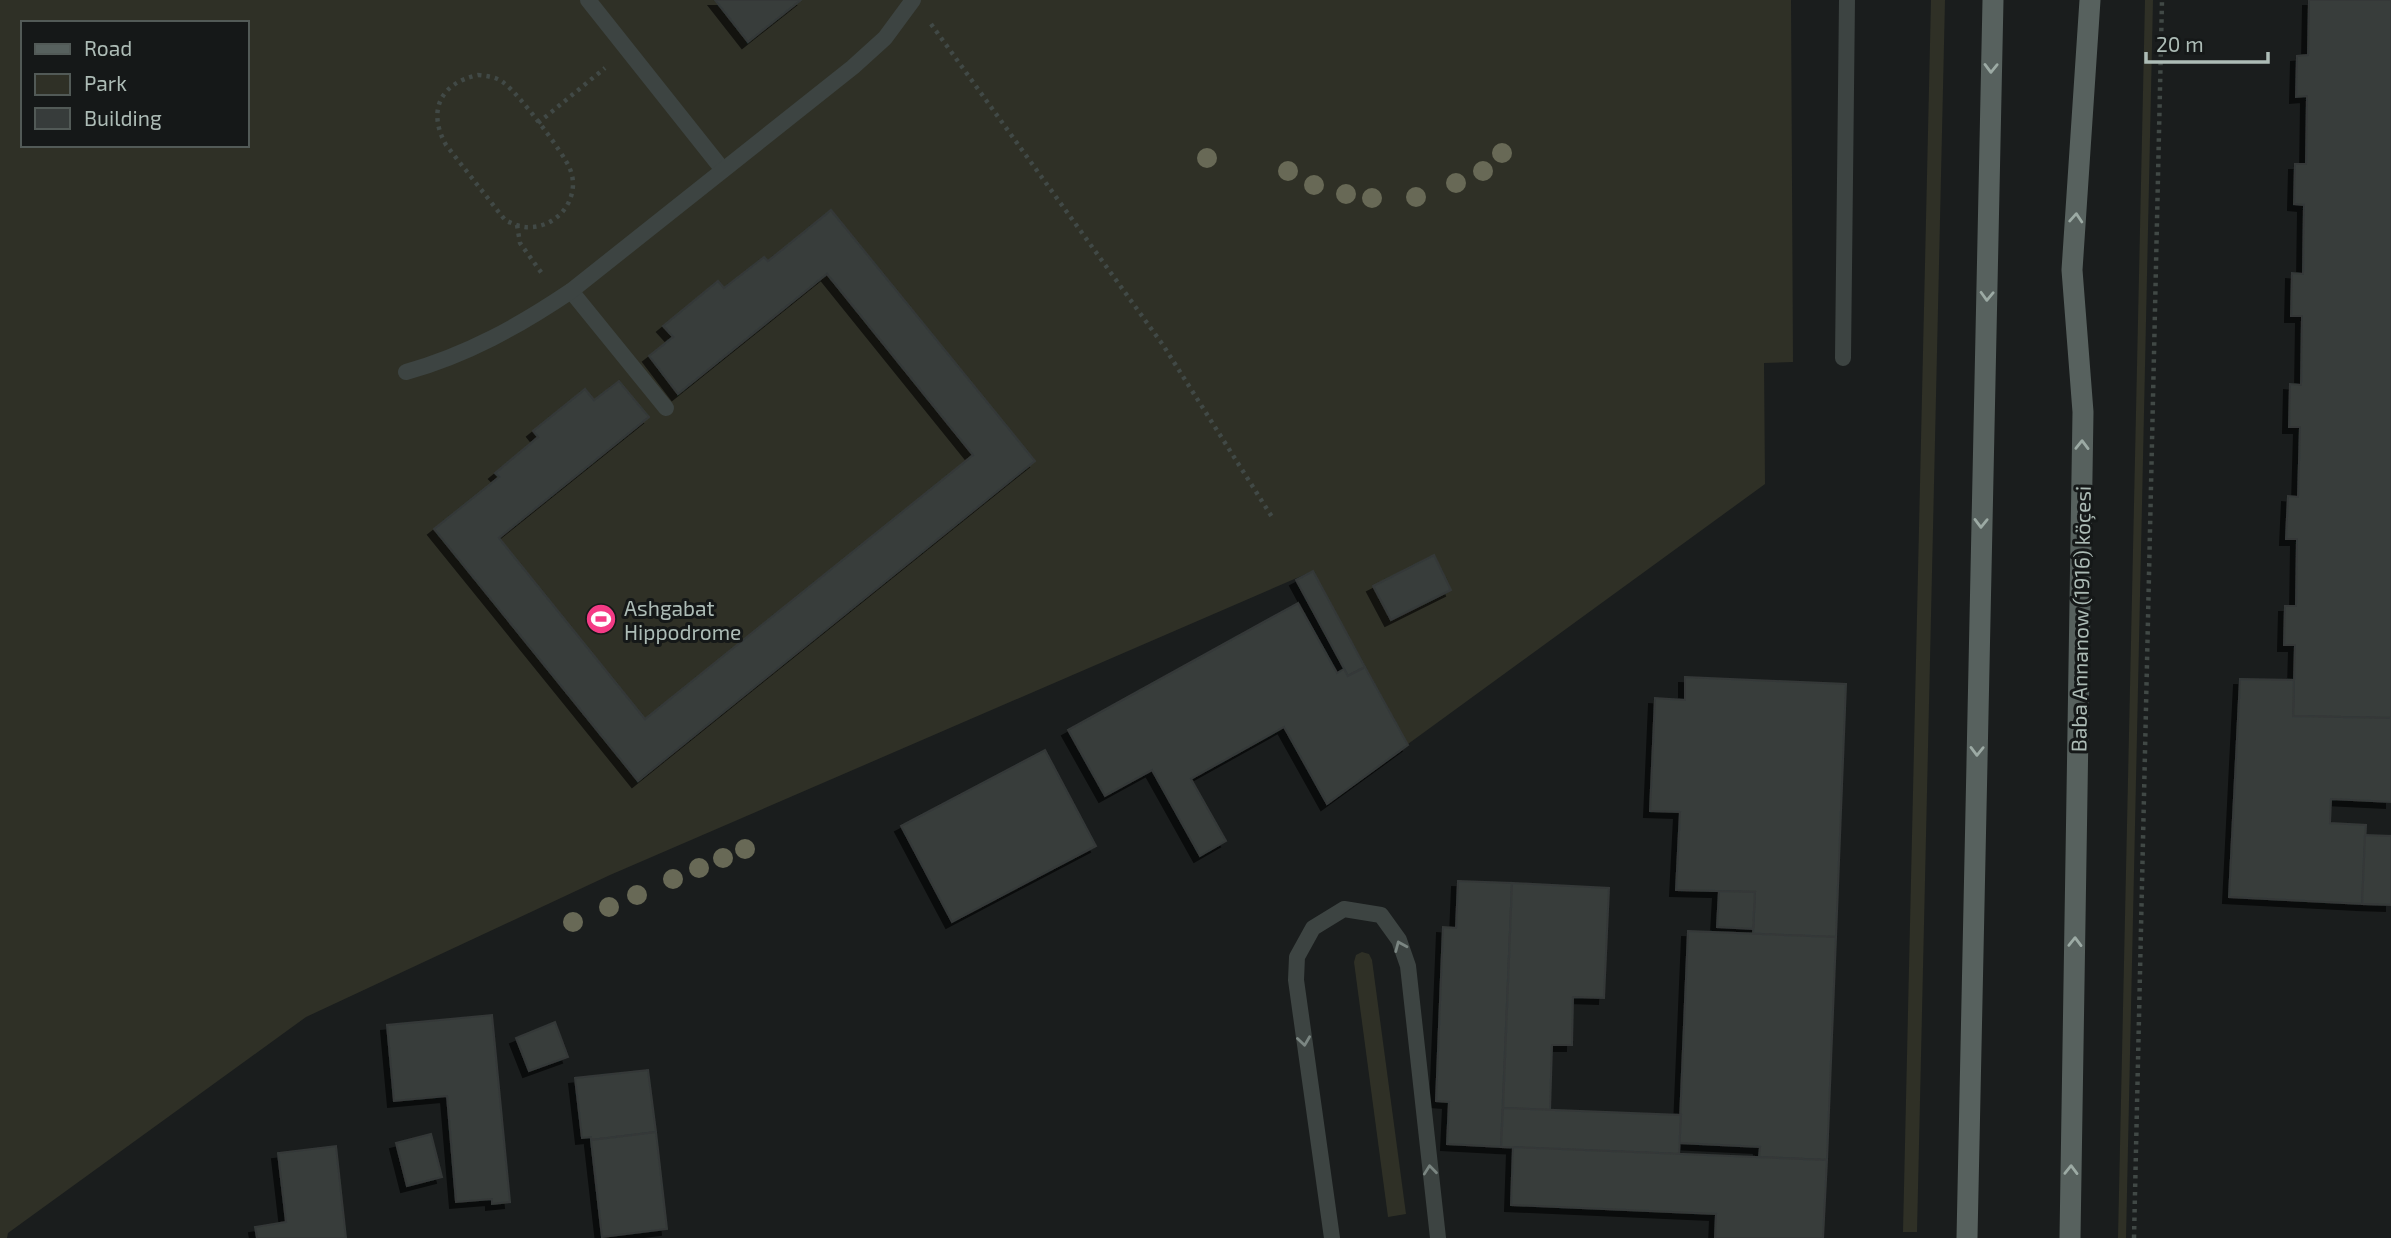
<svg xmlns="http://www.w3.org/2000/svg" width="2391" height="1238" font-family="'Exo 2',sans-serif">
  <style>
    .green { fill: #2f3026; fill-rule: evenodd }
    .building { fill: #373c3b; stroke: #343938; stroke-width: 2; filter: url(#shadow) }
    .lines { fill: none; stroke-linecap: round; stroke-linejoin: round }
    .path { stroke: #414946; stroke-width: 4.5; stroke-dasharray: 3.5 5; stroke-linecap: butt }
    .service { stroke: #3d4442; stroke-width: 16 }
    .primary { stroke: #57615e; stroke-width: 21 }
    .tree { fill: #686956 }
    .oneway { stroke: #9caaa4 }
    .oneway2 { stroke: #7b8682 }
    .labels { text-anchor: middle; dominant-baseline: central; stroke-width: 6; stroke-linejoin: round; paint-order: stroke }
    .poi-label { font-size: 21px; fill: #adbcb6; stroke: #151818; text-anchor: start }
    .street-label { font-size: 21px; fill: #adbcb6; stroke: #151818 }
  </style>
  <defs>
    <filter id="shadow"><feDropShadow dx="-6" dy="6" stdDeviation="0" flood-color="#0009"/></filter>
  </defs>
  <rect width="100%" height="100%" fill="#1a1d1d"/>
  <g class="green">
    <path d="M0,0h1791l2,362 -29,1 1,121 -357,260 -95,-173 -703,304 -304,142 -298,216 -1,5h-7zM23,23h224v122h-224z"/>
    <path d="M1931,0h14l-28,1232h-14z"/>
    <path d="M2145,0h8l-27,1238h-8z"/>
    <path d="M1362,952l7,2 3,6 34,254 -18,3 -34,-255 2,-7z"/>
  </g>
  <g class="building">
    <path d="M715,0h86l-53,42z"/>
    <path d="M2309,0h82v718l-98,-2 2,-71h-11l1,-39h11l1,-67h-11l2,-43 10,1 2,-70h-11l1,-43 11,1 1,-69h-11l1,-43 11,1 1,-69 -10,-1 1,-40h11l1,-68 -11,1 1,-41 11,-1z"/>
    <path d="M831,210l204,251 -397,320 -204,-252 65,-52 -4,-4 43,-36 -5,-6 52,-42 9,11 25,-19 30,36 -150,121 146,181 328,-264 -146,-181 -149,120 -29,-38 24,-19 -10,-11 55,-45 6,7 40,-31 4,4z"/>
    <path d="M1434,555l17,35 -60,30 -18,-34z"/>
    <path d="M1313,571l52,96 -17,9 -52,-96z"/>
    <path d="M1298,603l39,70 7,-4 4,7 17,-9 43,78 -81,59 -43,-77 -93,52 35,62 -26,15 -48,-86 -47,26 -37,-66z"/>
    <path d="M1685,677l161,7 -10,253 -83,-3 2,-42 -79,-2 4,-78 -30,-1 5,-113 30,2z"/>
    <path d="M2240,679l54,1 -1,36 98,2v84l-60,-3 -1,24 36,2 -4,79 -133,-7z"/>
    <path d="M1045,750l51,96 -144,76 -51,-96z"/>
    <path d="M2365,835l26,1v69l-29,-1z"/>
    <path d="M1458,881l54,2 -11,264 -54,-3 2,-42 -13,-1 7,-174 13,1z"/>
    <path d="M1512,883l97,5 -5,110 -31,-1 -1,48h-20l-2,65 -47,-2z"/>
    <path d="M1719,891l36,1 -2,37 -36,-2z"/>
    <path d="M1688,931l148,6 -9,223 -68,-3 1,-10 -81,-4z"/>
    <path d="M492,1015l18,187 -18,2v-5l-36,3 -9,-106 -53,5 -7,-76z"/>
    <path d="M555,1022l13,35 -39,14 -13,-33z"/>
    <path d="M648,1070l8,62 -65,8v-3l-9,1 -7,-60z"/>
    <path d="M1503,1108l178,7 -2,39 -178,-7z"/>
    <path d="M656,1132l11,97 -65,8 -11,-97z"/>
    <path d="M431,1134l11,43 -35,9 -11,-43z"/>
    <path d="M336,1146l10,92h-89l-2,-11 31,-5 -8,-69z"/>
    <path d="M1513,1147l314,13 -4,78h-108l1,-24 -205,-9z"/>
  </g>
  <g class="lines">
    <g class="path">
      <path d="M931,24l232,321 109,172"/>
      <path d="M478,75c9,1 19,2 26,8 14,10 60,70 66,86 11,27 -10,57 -39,58 -9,1 -18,-3 -26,-7l-59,-75c-19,-34 -6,-62 32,-70z"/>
      <path d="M538,123l67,-55"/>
      <path d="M517,225l3,18 23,32"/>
      <path d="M2134,1238l28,-1238"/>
    </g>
    <g class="service">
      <path d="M588,0l135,170"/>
      <path d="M571,291l95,117"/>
      <path d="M1843,358l4,-358"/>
      <path d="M406,372c61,-17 113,-46 165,-81l282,-224 32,-29 28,-38"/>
      <path d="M1332,1238l-36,-258 1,-23 16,-29 31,-19 37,6 18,25 9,26 30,272"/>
    </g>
    <g class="primary">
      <path d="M1967,1238l26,-1238"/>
      <path d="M2070,1238l13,-826 -11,-142 18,-270"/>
    </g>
  </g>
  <g class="tree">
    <circle cx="1502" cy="153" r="10"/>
    <circle cx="1207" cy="158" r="10"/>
    <circle cx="1288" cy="171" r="10"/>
    <circle cx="1483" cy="171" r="10"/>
    <circle cx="1456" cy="183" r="10"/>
    <circle cx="1314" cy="185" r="10"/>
    <circle cx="1346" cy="194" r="10"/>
    <circle cx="1416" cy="197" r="10"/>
    <circle cx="1372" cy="198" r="10"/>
    <circle cx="745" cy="849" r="10"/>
    <circle cx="723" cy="858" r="10"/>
    <circle cx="699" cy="868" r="10"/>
    <circle cx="673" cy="879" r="10"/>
    <circle cx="637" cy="895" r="10"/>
    <circle cx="609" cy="907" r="10"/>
    <circle cx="573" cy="922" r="10"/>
  </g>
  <defs><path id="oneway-chevron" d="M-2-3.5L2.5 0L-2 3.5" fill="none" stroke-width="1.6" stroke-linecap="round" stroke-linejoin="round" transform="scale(1.75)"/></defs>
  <g class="oneway">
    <use href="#oneway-chevron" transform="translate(1991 68) rotate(91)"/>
    <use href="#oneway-chevron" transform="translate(2076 218) rotate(-86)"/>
    <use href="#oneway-chevron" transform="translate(1987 296) rotate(92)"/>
    <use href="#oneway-chevron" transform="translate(2082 445) rotate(-89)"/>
    <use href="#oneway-chevron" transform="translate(1981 523) rotate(91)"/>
    <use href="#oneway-chevron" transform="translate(1977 751) rotate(91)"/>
    <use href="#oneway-chevron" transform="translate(2075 942) rotate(-89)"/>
    <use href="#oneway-chevron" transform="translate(2071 1170) rotate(-89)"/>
  </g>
  <g class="oneway2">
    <use href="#oneway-chevron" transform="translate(1400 946) rotate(-113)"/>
    <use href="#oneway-chevron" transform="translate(1304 1041) rotate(82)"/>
    <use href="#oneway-chevron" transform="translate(1430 1170) rotate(-96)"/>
  </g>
  <defs>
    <g id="stadium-disc" transform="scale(1.575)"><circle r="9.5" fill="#f43b85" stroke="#151818"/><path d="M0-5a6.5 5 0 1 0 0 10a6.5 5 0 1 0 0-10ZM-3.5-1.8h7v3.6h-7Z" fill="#fff"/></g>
  </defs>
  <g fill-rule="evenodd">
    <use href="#stadium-disc" x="601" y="619"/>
  </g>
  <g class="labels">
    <g class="poi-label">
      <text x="624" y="607">Ashgabat<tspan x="624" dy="24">Hippodrome</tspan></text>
    </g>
    <g class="street-label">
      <text transform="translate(2080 619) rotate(-89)">Baba Annanow (1916) köçesi</text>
    </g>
  </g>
  <rect x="21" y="21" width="228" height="126" fill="#151818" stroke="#525a57" stroke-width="2"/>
  <rect x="35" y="44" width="35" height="10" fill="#57615e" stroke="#525a57" stroke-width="2"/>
  <text x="84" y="56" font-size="21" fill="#adbcb6">Road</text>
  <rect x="35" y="74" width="35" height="21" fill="#2f3026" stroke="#525a57" stroke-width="2"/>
  <text x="84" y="91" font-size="21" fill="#adbcb6">Park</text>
  <rect x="35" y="108" width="35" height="21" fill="#373c3b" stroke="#525a57" stroke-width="2"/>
  <text x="84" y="126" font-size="21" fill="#adbcb6">Building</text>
  <path d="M2146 52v10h122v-10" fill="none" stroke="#adbcb6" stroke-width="3.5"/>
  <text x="2156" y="52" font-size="21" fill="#adbcb6" stroke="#151818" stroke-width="5" paint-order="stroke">20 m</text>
</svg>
